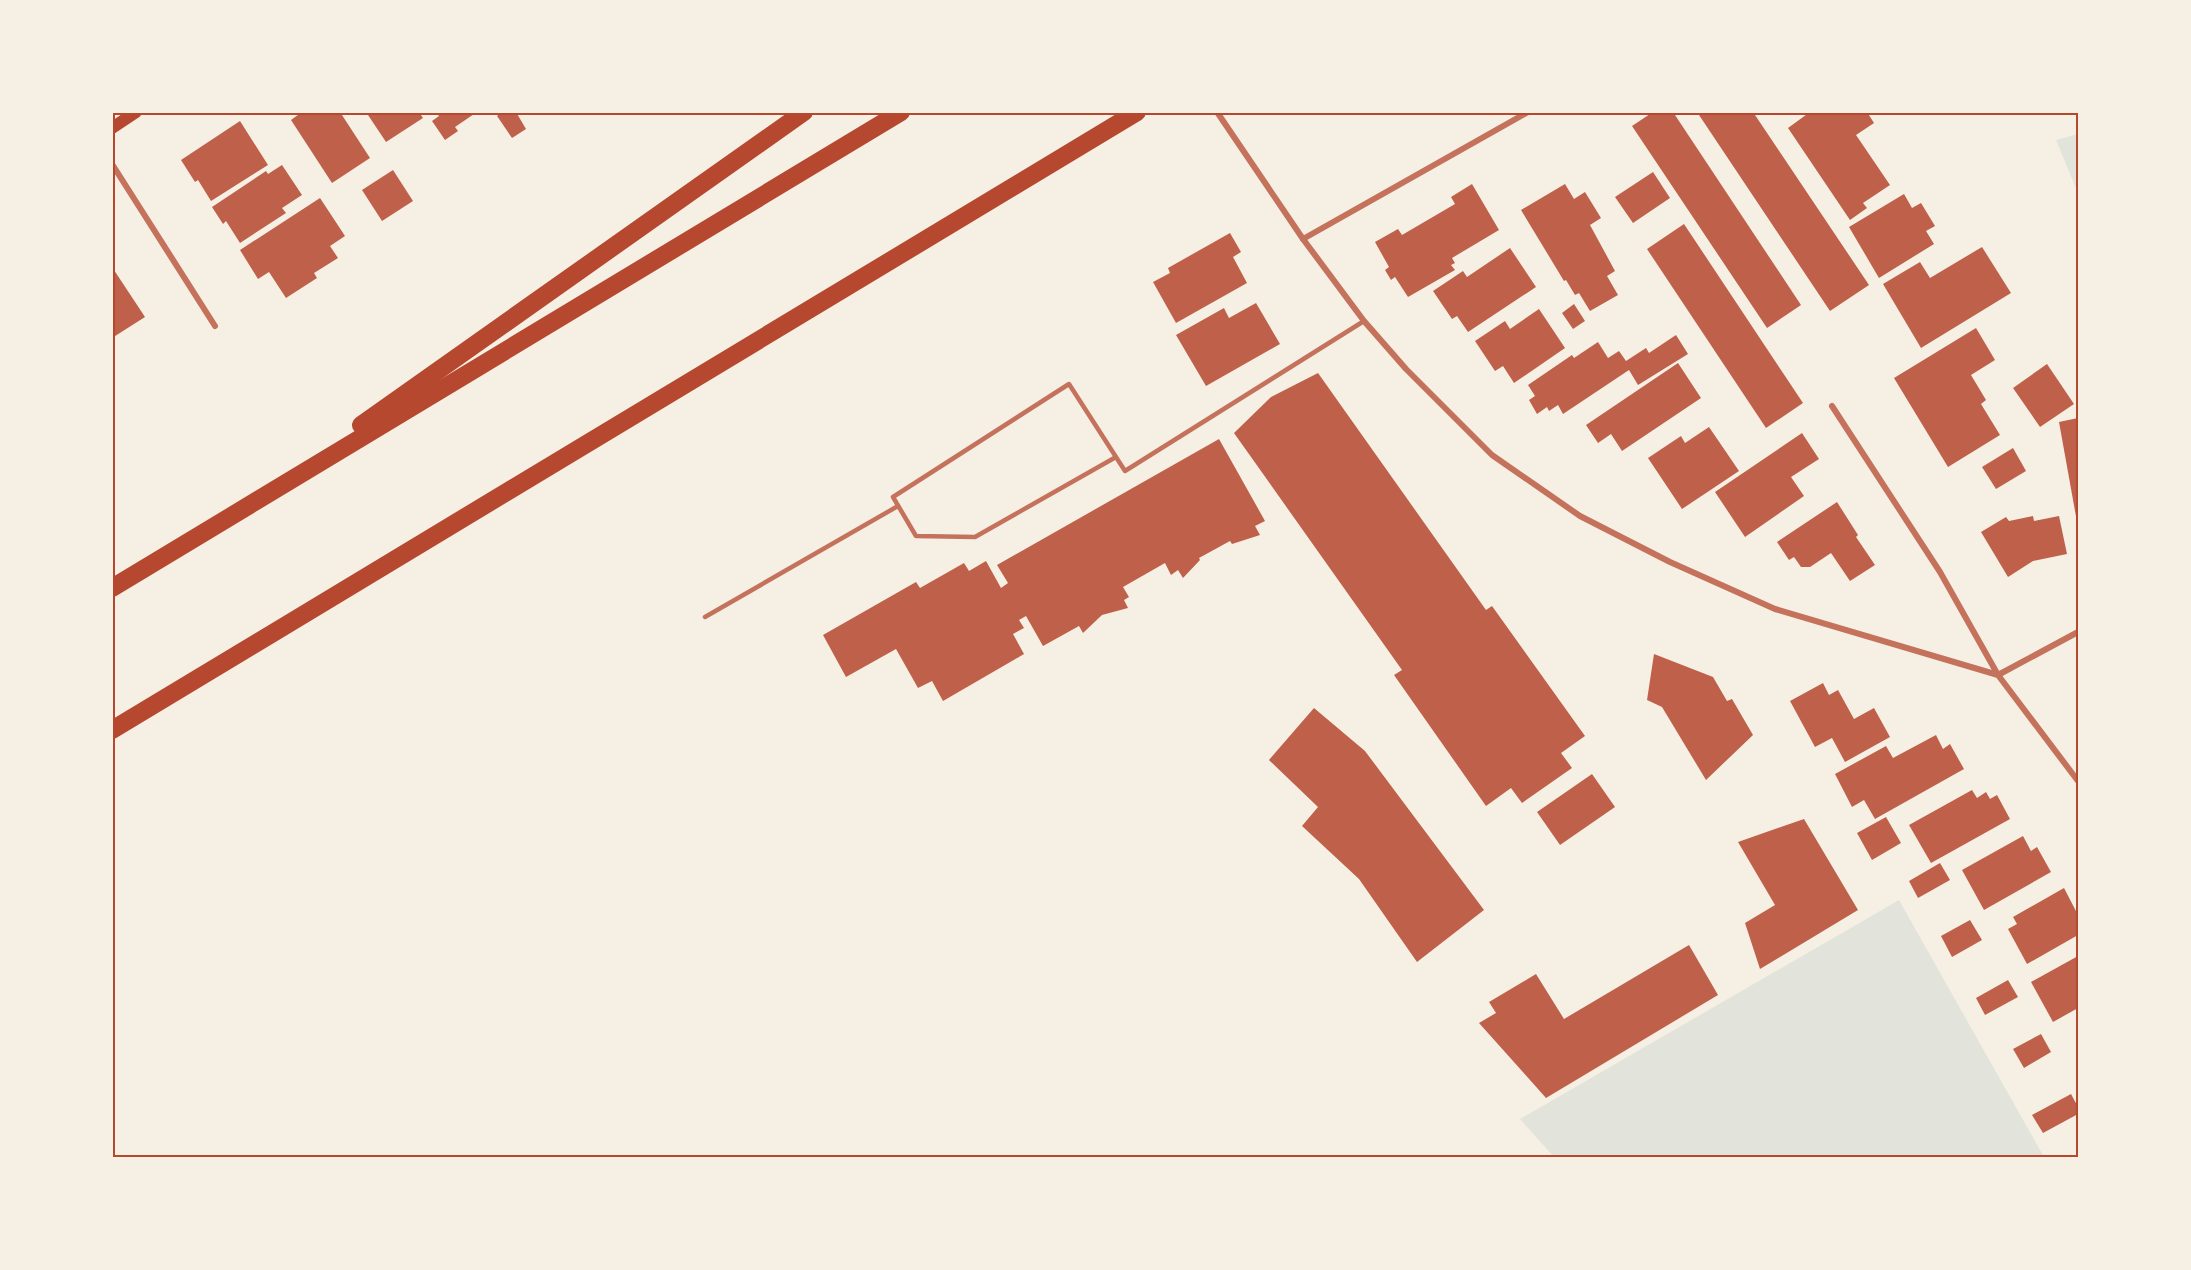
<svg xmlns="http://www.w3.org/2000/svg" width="2191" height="1270" font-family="'Titillium Web',sans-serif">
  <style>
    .green { fill: #e2e4dc }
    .building { fill: #bf614a }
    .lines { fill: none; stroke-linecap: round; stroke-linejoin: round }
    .service { stroke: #c5725c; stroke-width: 4.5 }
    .minor { stroke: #c5725c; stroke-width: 6 }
    .secondary { stroke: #b5482f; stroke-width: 12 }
    .motorway { stroke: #b5482f; stroke-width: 18 }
    .neatline { fill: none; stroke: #b5482f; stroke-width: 2 }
  </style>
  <rect width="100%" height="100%" fill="#f6efe4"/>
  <g class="green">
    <path d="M2078,134v59l-22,-53z"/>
    <path d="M1899,900l145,257h-490l-34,-38z"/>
  </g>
  <g class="building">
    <path d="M302,112h38l30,46 -38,25 -41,-63z"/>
    <path d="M366,112h53l4,6 -37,24z"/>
    <path d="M436,112h41l-22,15 3,4 -13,9 -13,-19 7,-5z"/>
    <path d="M502,112h14l10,17 -14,9 -15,-22z"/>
    <path d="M1653,112h20l128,193 -34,23 -135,-202z"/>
    <path d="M1697,112h56l116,173 -39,26z"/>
    <path d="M1810,112h57l7,11 -18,12 34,50 -27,18 4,5 -17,12 -62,-92z"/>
    <path d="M240,121l28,44 -57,36 -13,-21 -3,2 -14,-22z"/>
    <path d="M282,165l20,30 -20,13 4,5 -46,30 -14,-22 -3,3 -11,-17 54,-36 2,3z"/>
    <path d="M393,170l20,31 -31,20 -20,-31z"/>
    <path d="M1653,172l17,26 -37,25 -18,-26z"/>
    <path d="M1472,184l27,46 -47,28 3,5 -4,2 4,5 -47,27 -13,-20 -4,3 -6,-10 4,-3 -14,-25 23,-13 4,6 53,-31 -4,-7z"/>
    <path d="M1565,184l9,15 11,-7 16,26 -11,7 25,46 -8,5 11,19 -28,16 -11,-18 -4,2 -9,-15 -2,1 -43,-71z"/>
    <path d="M1904,194l8,14 9,-5 14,23 -9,5 8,13 -55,34 -30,-51z"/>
    <path d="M320,198l25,38 -15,10 8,12 -24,15 3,5 -31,20 -17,-26 -11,7 -18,-29z"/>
    <path d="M1684,224l119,179 -37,25 -119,-179z"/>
    <path d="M1230,233l11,19 -8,5 14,26 -71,40 -23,-41 17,-9 -2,-5z"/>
    <path d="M1982,247l29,46 -90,55 -38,-64 37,-22 10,16z"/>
    <path d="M1510,248l26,39 -68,45 -11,-16 -5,3 -19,-28 30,-20 4,6z"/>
    <path d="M112,267l33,50 -33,21z"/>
    <path d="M1256,303l24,41 -74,42 -30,-51 48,-27 5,10z"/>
    <path d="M1574,304l11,17 -12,8 -11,-16z"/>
    <path d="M1539,309l26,39 -51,35 -11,-17 -8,5 -20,-30 30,-20 5,8z"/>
    <path d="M1976,328l19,32 -24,15 15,25 -5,4 19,31 -52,32 -54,-89z"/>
    <path d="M1676,335l12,19 -50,31 -9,-15 -66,44 -5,-9 -9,6 -2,-4 -10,7 -8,-14 6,-4 -7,-11 44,-30 2,3 24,-16 10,16 11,-7 7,10 20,-13 3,5z"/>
    <path d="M1678,363l23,35 -79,53 -11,-17 -13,9 -12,-18z"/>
    <path d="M2047,364l27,40 -34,23 -27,-39z"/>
    <path d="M1318,373l168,237 6,-4 93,130 -24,17 11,15 -50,35 -11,-15 -25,18 -92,-131 8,-5 -168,-237 37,-36z"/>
    <path d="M2078,418v103l-1,1 -18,-100z"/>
    <path d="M1709,427l30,44 -57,38 -34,-51 33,-22 4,7z"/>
    <path d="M1802,433l17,26 -28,18 13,19 -59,41 -30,-45z"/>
    <path d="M1219,439l46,82 -10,5 5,9 -28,9 -2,-3 -31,17 1,2 -17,18 -5,-8 -7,5 -6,-12 -42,24 6,10 -5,3 4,8 -26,7 -19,18 -4,-7 -36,20 -17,-30 -7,4 5,8 -11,6 11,20 -81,47 -11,-20 -14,7 -22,-39 -50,28 -23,-42 93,-53 4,6 44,-25 5,8 17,-10 15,27 7,-5 -11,-18z"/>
    <path d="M2013,448l13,23 -30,18 -14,-22z"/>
    <path d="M1837,502l21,33 -2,2 19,28 -25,16 -19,-28 -21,14h-9l-7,-10 -5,3 -12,-18z"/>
    <path d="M2033,516l1,5 25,-5 8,38 -34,7 -25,16 -27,-45 25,-15 3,4z"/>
    <path d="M1654,654l59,23 14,24 5,-2 21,36 -47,45 -44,-73 -15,-7z"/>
    <path d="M1823,683l6,12 9,-5 16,29 20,-11 16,29 -45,25 -13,-24 -17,9 -25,-46z"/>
    <path d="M1314,708l51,43 119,159 -67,52 -58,-83 -57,-53 16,-19 -49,-47z"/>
    <path d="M1936,735l7,14 7,-5 14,25 -89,50 -11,-19 -12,7 -17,-33 51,-28 7,12z"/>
    <path d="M1592,774l23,33 -55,38 -23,-33z"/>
    <path d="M1972,790l5,8 9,-6 4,7 7,-4 13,24 -79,44 -22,-38z"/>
    <path d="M1886,817l15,26 -29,17 -15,-27z"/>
    <path d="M1804,819l54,91 -98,59 -15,-46 30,-18 -37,-63z"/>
    <path d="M2023,836l8,15 6,-4 14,25 -67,38 -22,-40z"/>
    <path d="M1940,863l10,17 -32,18 -9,-17z"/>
    <path d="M2064,888l14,27v20l-51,29 -19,-35 9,-5 -4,-7z"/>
    <path d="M1970,920l12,20 -30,17 -11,-21z"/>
    <path d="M1689,945l29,50 -172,103 -67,-75 17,-10 -7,-11 47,-28 28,45z"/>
    <path d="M2078,956v52l-25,14 -22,-40z"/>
    <path d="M2008,980l10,17 -33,18 -9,-17z"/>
    <path d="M2041,1034l10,18 -27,16 -11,-19z"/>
    <path d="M2071,1094l7,13v7l-35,19 -11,-18z"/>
  </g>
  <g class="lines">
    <g class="service">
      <path d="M1116,457l-141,80 -59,-1 -23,-39 176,-113 56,87 239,-150"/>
      <path d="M705,617l193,-111"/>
    </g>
    <g class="minor">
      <path d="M1217,112l86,127 61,82 42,48 86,86 88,61 90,46 105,47 223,66 80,106"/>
      <path d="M112,164l103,162"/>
      <path d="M1303,239l225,-127"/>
      <path d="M1832,406l108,166 58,103 80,-43"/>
    </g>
    <path class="secondary" d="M112,128l24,-16"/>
    <g class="motorway">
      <path d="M361,425l443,-313"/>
      <path d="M112,588l789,-476"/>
      <path d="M112,730l1025,-618"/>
    </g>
  </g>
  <rect width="2191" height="1270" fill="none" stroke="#f6efe4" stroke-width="228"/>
  <rect x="114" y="114" width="1963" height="1042" class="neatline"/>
</svg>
